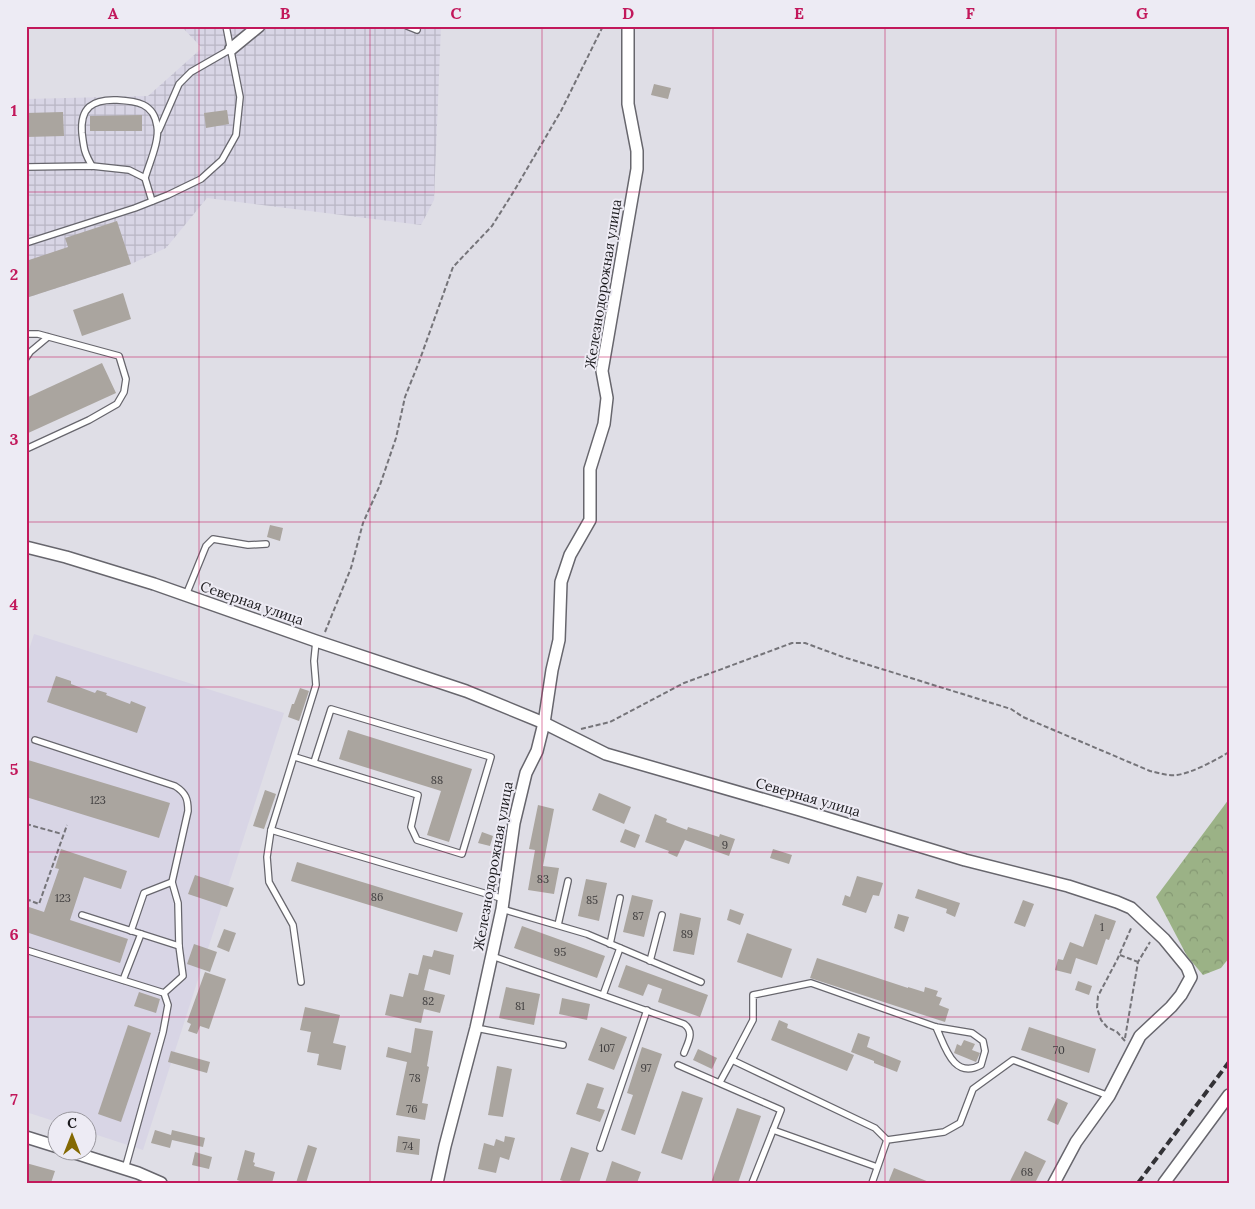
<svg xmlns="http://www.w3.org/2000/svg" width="1255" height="1209" font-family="Lora,serif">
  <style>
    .built { fill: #d8d5e5 }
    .industrial { fill: url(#industrial-grid) }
    .forest { fill: url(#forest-crowns) }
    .building { fill: #aaa59f }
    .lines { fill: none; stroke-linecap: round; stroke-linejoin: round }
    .lane-casing { stroke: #67666d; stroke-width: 8 }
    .street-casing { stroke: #67666d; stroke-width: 14 }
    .path { stroke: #757479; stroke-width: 2; stroke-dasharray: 5 2.5; stroke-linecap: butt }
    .lane { stroke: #fff; stroke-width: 5.5 }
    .street { stroke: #fff; stroke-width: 11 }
    .rail { stroke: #333236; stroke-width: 4; stroke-dasharray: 8 4; stroke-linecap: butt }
    .grid { fill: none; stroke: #c2185b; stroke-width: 1; stroke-opacity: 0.55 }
    .labels { text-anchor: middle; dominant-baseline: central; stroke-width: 4; stroke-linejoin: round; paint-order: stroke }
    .number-label { font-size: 11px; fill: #3f3d3e }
    .street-label { font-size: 14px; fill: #1b1a1d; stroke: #edebf4 }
    .neatline { fill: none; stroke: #c2185b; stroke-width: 2 }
    .grid-label { font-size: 16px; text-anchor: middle; font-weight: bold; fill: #c2185b }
  </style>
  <defs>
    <pattern id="industrial-grid" width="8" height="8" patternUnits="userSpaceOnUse" patternTransform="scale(1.25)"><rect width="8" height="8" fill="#d8d5e5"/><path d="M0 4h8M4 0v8" fill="none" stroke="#b9b6c4"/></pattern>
    <pattern id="forest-crowns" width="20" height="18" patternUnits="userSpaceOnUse" patternTransform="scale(1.25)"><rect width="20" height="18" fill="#9bb286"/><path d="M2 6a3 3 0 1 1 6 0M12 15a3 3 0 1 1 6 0" fill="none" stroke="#859873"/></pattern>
  </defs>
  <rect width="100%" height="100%" fill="#dfdee6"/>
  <path class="built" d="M34,634l250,79 -141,437 -55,-18v-10h-31l-31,-10v-453z"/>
  <path class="industrial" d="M181,26h260l-7,174 -13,25 -214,-27 -41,50 -35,16 -105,34v-199l122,-3 54,-48z"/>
  <path class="forest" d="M1229,799v159l-8,10 -18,7 -16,-19 -31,-59z"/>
  <g class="building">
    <path d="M654,84l17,4 -3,11 -17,-4z"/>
    <path d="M227,110l2,14 -23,4 -2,-15z"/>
    <path d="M63,112l1,24 -38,1v-24z"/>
    <path d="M142,115v16h-52v-15z"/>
    <path d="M117,221l14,43 -105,34v-37l42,-14 -3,-9z"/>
    <path d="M123,293l8,26 -49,17 -9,-26z"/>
    <path d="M102,363l14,30 -90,41v-36z"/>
    <path d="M270,525l13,3 -3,13 -13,-4z"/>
    <path d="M56,676l15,5v3l24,9 2,-3 10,3 -1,2 24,9 1,-3 15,6 -9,26 -90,-31z"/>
    <path d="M300,688l9,3 -10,30 -11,-4 4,-13h2z"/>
    <path d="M348,730l124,39 -23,73 -22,-7 14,-44 -102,-32z"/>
    <path d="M28,760l142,43 -11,35 -133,-41v-30z"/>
    <path d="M265,790l11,4 -12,35 -11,-3z"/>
    <path d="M599,793l32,14 -7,17 -32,-14z"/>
    <path d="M538,805l16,4 -11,57 16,2 -5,26 -26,-4 7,-40 -6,-1z"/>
    <path d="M655,814l12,5 -1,3 21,8 1,-3 31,10 1,-3 15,5 -6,17 -44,-16 -8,17 -9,-4 1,-2 -24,-9z"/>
    <path d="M625,829l15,6 -5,13 -15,-6z"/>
    <path d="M482,832l11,4 -3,10 -12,-3z"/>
    <path d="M61,849l66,22 -6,18 -37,-12 -14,43 58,19 -8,24 -94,-31v-26l18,6 15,-43 -4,-1z"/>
    <path d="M773,849l19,6 -3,9 -19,-6z"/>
    <path d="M297,862l166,51 -6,19 -166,-51z"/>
    <path d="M195,875l39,13 -7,19 -39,-13z"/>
    <path d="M857,876l26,7 -4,13 -6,-1 -7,18 -24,-8 3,-10 5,2z"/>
    <path d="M586,879l21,4 -8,38 -21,-5z"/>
    <path d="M918,889l42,14 -5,14 -9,-4 1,-4 -32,-11z"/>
    <path d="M632,895l21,5 -9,37 -21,-5z"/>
    <path d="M1023,900l11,4 -9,23 -11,-4z"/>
    <path d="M730,909l14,5 -4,11 -13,-5z"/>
    <path d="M680,913l21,5 -7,37 -21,-4z"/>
    <path d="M898,914l11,3 -5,15 -10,-4z"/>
    <path d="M1095,914l21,7 -7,19 -3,-1 -9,26 -21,-7 -5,16 -16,-4 3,-11 5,1 7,-18 13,5z"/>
    <path d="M522,926l83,30 -8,22 -83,-30z"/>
    <path d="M224,929l12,4 -7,19 -12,-5z"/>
    <path d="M747,933l45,16 -10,29 -45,-16z"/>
    <path d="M194,944l23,8 -7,20 -23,-8z"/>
    <path d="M434,950l20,5 -4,20 -21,-6 -5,21 21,5 -5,18 -16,-4 -3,14 -36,-8 5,-21 13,3 6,-24 9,2 5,-20 9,2z"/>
    <path d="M817,958l91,30v-1l16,5 1,-5 13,4 -2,5 6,2 -3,7 10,4 -4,13 -135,-44z"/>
    <path d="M626,965l82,30 -8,22 -42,-15 4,-13 -14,-5 -5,12 -25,-9z"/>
    <path d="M205,972l21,7 -17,50 -9,-3 -3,8 -9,-3 3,-7 -4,-2z"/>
    <path d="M1078,981l14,5 -3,9 -14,-5z"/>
    <path d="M506,987l34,7 -6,31 -35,-7z"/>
    <path d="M139,992l21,7 -4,14 -22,-7z"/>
    <path d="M562,998l28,6 -3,16 -28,-6z"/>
    <path d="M305,1007l35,8 -7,28 13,3 -5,24 -24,-5 2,-11 -12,-2 4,-20 -11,-2z"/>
    <path d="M779,1020l9,4 -1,4 67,27 -7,16 -76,-31z"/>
    <path d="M128,1025l23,8 -30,89 -23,-8z"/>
    <path d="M601,1027l26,10 -13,33 -26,-10z"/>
    <path d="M1029,1027l67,22 -7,24 -68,-23z"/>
    <path d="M415,1028l18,3 -6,35 2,1 -7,36 6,1 -3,16 -29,-5 11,-53 -21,-5 2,-10 23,6z"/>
    <path d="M858,1033l12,4 -3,10 34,14 -4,11 -23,-9v-2l-23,-9z"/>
    <path d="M964,1040l11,4 -3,6 8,3 -4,9 -22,-9 3,-9 4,2z"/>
    <path d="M642,1047l20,7 -27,81 -14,-5 12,-35 -6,-2z"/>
    <path d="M698,1049l19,9 -5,11 -19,-9z"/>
    <path d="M171,1051l39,11 -3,11 -39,-11z"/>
    <path d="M497,1066l15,3 -9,48 -15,-2z"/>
    <path d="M587,1083l17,5 -7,20 8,2 -5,12 -24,-8z"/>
    <path d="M682,1091l21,7 -21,62 -21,-7z"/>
    <path d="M1057,1098l11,5 -10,22 -11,-5z"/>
    <path d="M737,1108l24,8 -23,67h-27z"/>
    <path d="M155,1130l16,5 1,-5 33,8 -2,9 -31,-7 -2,8 -19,-5z"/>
    <path d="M398,1136l22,3 -1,16 -23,-3z"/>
    <path d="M505,1136l10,2 -6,22 -9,-3 -4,16 -18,-4 6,-26 10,3 2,-7 8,3z"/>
    <path d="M308,1145l9,3 -11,35h-10z"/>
    <path d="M571,1147l18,6 -10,30h-10l-9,-3z"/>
    <path d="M245,1150l10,3 -2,9 2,1 -1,3 21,6 -3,11h-26l-9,-3z"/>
    <path d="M1025,1151l21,10 -11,22h-26z"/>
    <path d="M195,1152l17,5 -3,12 -17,-4z"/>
    <path d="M612,1161l29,11 -4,11h-32z"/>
    <path d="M26,1163l29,8 -4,12h-25z"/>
    <path d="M894,1168l35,14v1h-41z"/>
  </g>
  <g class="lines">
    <g class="lane-casing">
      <g id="lane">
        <path d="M407,26l10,4"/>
        <path d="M159,130l20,-46 12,-12 40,-23"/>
        <path d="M92,166c-8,-14 -8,-17 -10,-33 -2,-25 10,-34 35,-33 19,1 37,3 40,26 3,14 -8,38 -12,52"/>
        <path d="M26,167l66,-1 37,4 16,8 7,23"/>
        <path d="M26,243l109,-35 33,-13 33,-16 21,-19 14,-25 4,-38 -14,-71"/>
        <path d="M26,334h12l81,22 7,23 -2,13 -7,12 -28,16 -63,29"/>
        <path d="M26,358l4,-6 18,-15"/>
        <path d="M186,595l20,-49 7,-7 35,6 18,-1"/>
        <path d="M35,740l140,46c11,7 13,13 13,25l-16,71"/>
        <path d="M295,757l123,38 -7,32 6,13 45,14 29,-97 -160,-48 -17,53"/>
        <path d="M271,830l233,69"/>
        <path d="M502,909l85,25 114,48"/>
        <path d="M82,915l97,31"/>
        <path d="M558,925l10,-44"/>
        <path d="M131,931l13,-38 28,-11 6,21 1,43 4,30 -19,17"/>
        <path d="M610,944l10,-46"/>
        <path d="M26,950l138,43 4,12 -5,27 -38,137"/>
        <path d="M492,956l192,68c11,8 4,18 0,29"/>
        <path d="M650,961l12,-46"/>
        <path d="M123,980l18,-46"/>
        <path d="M301,982l-8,-57 -24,-43 -2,-25 4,-27 45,-145 -2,-24 2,-20"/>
        <path d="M603,995l17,-47"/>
        <path d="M476,1028l87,17"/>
        <path d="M678,1065l103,45 -29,73"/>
        <path d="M720,1082l12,-22"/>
        <path d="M773,1130l104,37"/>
        <path d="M887,1140l-12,-12 -143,-68 21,-40v-25l58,-12 125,44 36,6 11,8 2,10 -4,14c-28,15 -36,-19 -45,-38"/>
        <path d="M600,1148l47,-138"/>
        <path d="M872,1183l15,-43 57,-8 16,-9 13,-34 40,-29 96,36"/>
      </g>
    </g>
    <g class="street-casing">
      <g id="street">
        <path d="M231,49l28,-23"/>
        <path d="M26,547l40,10 88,27 162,57 150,50 78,32 62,31 194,56 165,50 103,26 49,16 14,6 33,31 23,28 4,10 -10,18 -10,12 -31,29 -31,60 -33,46 -22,41"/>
        <path d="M26,1137l32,10"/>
        <path d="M72,1152l66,21 23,10"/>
        <path d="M437,1183l8,-37 31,-118 26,-119 12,-86 12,-50 11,-22 7,-28 8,-53 7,-30 2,-58 9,-27 20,-35v-51l14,-45 3,-26 -5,-27 35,-202v-18l-9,-47v-78"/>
        <path d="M1164,1183l65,-88"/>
      </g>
    </g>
    <g class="path">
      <path d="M325,632l26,-64 12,-45 17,-38 16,-47 9,-41 14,-35 34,-95 39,-41 22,-35 47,-80 42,-85"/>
      <path d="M581,729l29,-7 74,-39 108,-40h13l38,14 168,52 12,8 127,54c9,2 18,5 27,4 15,-2 39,-15 52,-23"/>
      <path d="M26,824l36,10"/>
      <path d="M26,899l13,5 28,-79"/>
      <path d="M1120,955l18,7"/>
      <path d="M1125,1038l13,-76 12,-20"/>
      <path d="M1125,1041l-8,-9 -10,-5 -6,-7 -4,-12 1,-12 19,-36 15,-34"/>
    </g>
    <use href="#lane" class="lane"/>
    <use href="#street" class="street"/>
    <path class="rail" d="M1138,1183l91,-121"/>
  </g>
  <path class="grid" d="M199,26v1157M370,26v1157M542,26v1157M713,26v1157M885,26v1157M1056,26v1157M26,192h1203M26,357h1203M26,522h1203M26,687h1203M26,852h1203M26,1017h1203"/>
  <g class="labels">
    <g class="number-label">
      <text x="437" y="780">88</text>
      <text x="98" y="800">123</text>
      <text x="725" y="845">9</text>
      <text x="543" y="879">83</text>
      <text x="377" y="897">86</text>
      <text x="63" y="898">123</text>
      <text x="592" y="900">85</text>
      <text x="638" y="916">87</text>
      <text x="1102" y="927">1</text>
      <text x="687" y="934">89</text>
      <text x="560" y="952">95</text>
      <text x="428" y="1001">82</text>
      <text x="520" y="1006">81</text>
      <text x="607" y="1048">107</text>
      <text x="1059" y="1050">70</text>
      <text x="646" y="1068">97</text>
      <text x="415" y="1078">78</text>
      <text x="412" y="1109">76</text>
      <text x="408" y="1146">74</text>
      <text x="1027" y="1172">68</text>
    </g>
    <g class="street-label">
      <text transform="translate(603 284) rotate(-81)">Железнодорожная улица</text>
      <text transform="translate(252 603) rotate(19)">Северная улица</text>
      <text transform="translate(808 797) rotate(16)">Северная улица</text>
      <text transform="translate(493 866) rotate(-80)">Железнодорожная улица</text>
    </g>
  </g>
  <rect width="1255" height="1209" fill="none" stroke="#edebf4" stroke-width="55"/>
  <g transform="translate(72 1136)"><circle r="24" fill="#edebf4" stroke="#99979e"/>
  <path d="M0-4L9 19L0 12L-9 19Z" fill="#846903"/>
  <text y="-8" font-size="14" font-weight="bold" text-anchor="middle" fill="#1b1a1d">С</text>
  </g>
  <rect x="28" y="28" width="1200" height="1154" class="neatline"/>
  <g class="grid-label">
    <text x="113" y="19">A</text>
    <text x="285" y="19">B</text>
    <text x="456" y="19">C</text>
    <text x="628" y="19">D</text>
    <text x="799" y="19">E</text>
    <text x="970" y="19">F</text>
    <text x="1142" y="19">G</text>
    <text x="14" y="116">1</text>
    <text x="14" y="280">2</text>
    <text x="14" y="445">3</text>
    <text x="14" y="610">4</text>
    <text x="14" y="775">5</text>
    <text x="14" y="940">6</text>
    <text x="14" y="1105">7</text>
  </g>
</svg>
